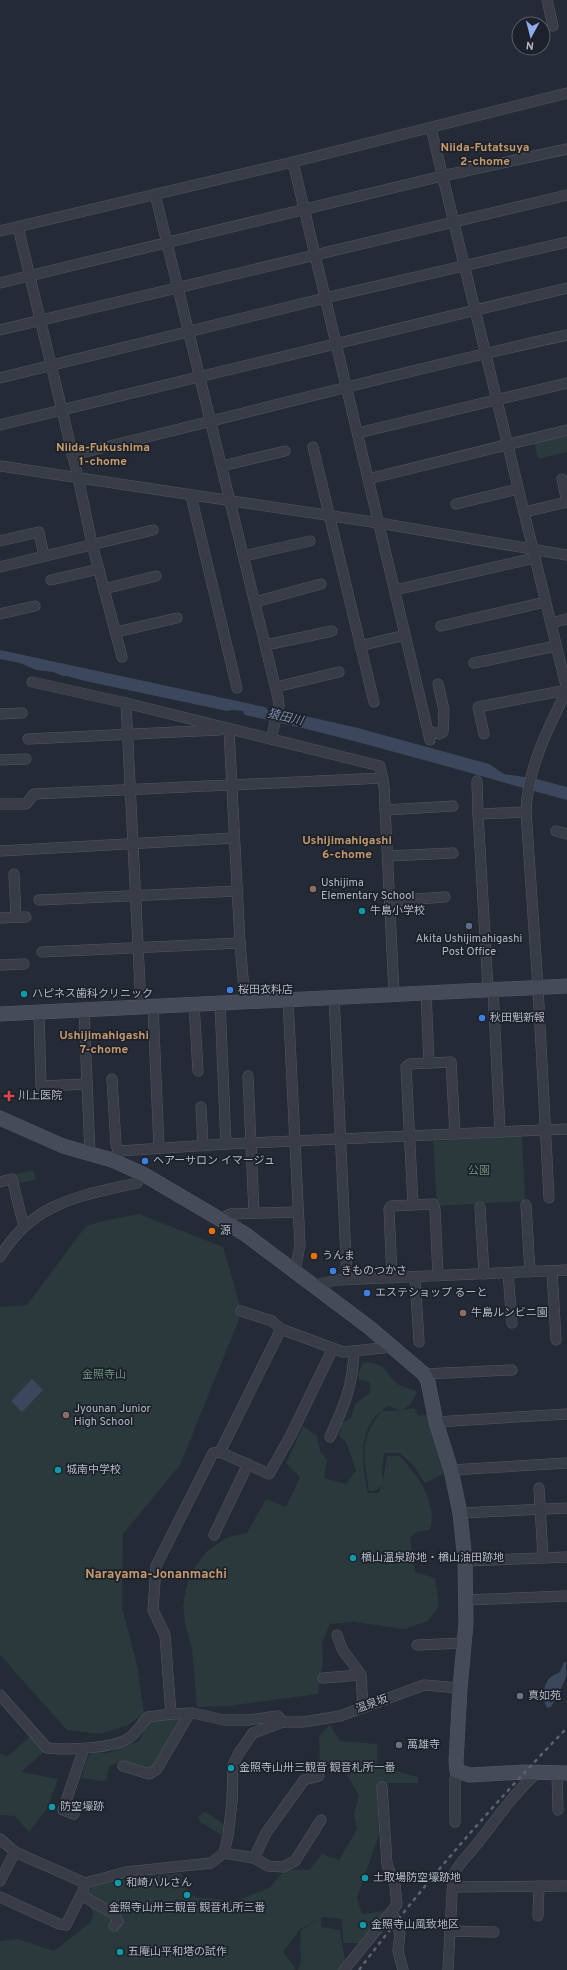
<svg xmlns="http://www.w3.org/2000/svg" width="567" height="1970" font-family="Overpass,'Noto Sans JP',sans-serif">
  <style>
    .green { fill: #2a393b; fill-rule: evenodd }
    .water { fill: #3b475d }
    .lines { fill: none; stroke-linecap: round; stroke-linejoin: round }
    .street-casing { stroke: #525761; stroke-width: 11 }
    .secondary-casing { stroke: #525761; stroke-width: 15 }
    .street { stroke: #373c46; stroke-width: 10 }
    .secondary { stroke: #464b59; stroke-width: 14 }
    .rail { stroke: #5b626f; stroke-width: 2.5; stroke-dasharray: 4 4; stroke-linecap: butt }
    .education-dot { fill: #8d6e63; stroke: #1c212b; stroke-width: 1.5 }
    .culture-dot { fill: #0f9aa8; stroke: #1c212b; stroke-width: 1.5 }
    .service-dot { fill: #5c6f8a; stroke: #1c212b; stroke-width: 1.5 }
    .shop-dot { fill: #3f7fe0; stroke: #1c212b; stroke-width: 1.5 }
    .health-dot { fill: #e0444e; stroke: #1c212b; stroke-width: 1.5 }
    .food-dot { fill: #e8710a; stroke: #1c212b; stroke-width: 1.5 }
    .worship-dot { fill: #6b7280; stroke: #1c212b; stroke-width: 1.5 }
    .labels { text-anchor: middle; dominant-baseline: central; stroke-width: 3.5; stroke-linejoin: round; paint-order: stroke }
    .poi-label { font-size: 11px; fill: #b2b7c3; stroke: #1c212b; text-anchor: start }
    .park-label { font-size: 11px; fill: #6c9078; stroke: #1c212b }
    .street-label { font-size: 11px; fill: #b2b7c3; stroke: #1c212b }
    .neighbourhood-label { font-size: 12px; font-weight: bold; fill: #c59a6b; stroke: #1c212b }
    .water-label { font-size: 12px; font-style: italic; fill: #7d8ca7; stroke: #1c212b }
    .quarter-label { font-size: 13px; font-weight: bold; fill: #c59a6b; stroke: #1c212b }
  </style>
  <rect width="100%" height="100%" fill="#242a36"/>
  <g class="green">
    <path d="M567,434v18l-29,7 -4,-18z"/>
    <path d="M522,1136l3,65 -88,5 -4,-65z"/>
    <path d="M33,1170l3,9 -19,5 -3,-9z"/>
    <path d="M139,1214l84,33 19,65 -62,153 -57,69 -1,73 15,58 7,49 -18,12 -26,8 -33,-4 -67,-75v-348l27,-2 59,-79 21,-6z"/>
    <path d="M367,1362c25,4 16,11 32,23 6,3 12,3 18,7l-6,12 -9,6 12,-2 4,8 11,-2 16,59 -20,10 -11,-17 -14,-13h-16l-2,19 1,9 4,-25h12c18,17 39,47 31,74l-13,2 -7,6 5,34 20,6 4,28 -11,15 -24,8 -50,-7 -24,2 -8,18 1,17 -5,35 -90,12 -31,1 -5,-58 -7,-25 -2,-19 6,-30 18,-24 21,-14 19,-4 19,-34 20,8 14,-30 -14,-14 17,-37 14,10 3,15 7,9 -3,18 22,6 10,-14 -10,-28 -7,-6 3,-13 9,-5 4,-14 15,-11v-10l-11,-4 -1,-5 4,-10zM389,1406l12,5h-19c-24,28 -18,46 -13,80l8,-1 6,-5 -5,8h-10c-7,-31 -11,-70 21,-87z"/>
    <path d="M181,1718l-23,46 -10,6 -28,-8 -11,4 -2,13 -4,2 -22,-3 7,-21 4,-4h16l31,-12 9,-18 4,-3z"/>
    <path d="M330,1725l10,16 37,3v21l41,12v6h-41l2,51 -22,64 5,16 22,-3v5l-4,1 -18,26h-19l-1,-24 -19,-2 -2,1v9l19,3 5,32 -6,8h-41c6,-10 0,-28 3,-40l19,-11 -20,10 -17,23 13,17 -2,1h-294v-29l18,-2 36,12 37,-29 2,-9 -6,-11 4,-18 90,-11 3,13 11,11 41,4 33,-13 17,-19 23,1 13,-16 17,6 18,-31 -3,-15 5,-19 -14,-24 -15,-7 -10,4 -1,-32z"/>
    <path d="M34,1733l12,17 -25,22 37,7 -11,30 -18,23 -14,-16 -15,-1v-62l7,4z"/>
    <path d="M203,1812l6,2 16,11 -4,10 -22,-14v-4z"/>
  </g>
  <g class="water">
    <path d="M0,650l265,57 4,4h14l75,17 131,36 15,10 33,5 30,8v13c-107,-29 -213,-62 -322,-85l-2,-4 -10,-1 -6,1 -142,-30 -18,-5h-4l-10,-4 -17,-2 -16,-7 -20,-4z"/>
    <path d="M32,1379l11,11 -21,22 -11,-11z"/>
    <path d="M564,1662h2v2c0,4 1,9 0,13 -2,6 -12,26 -15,30l-4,1 -4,-9c2,-15 2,-21 17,-27z"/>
  </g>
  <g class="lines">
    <g class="street-casing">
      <g id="street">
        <path d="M547,0l6,26"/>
        <path d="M431,128l136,562c-19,38 -40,80 -41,122l12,175 11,211"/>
        <path d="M293,162l137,578"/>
        <path d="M155,194l123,504 1,8 -8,33"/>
        <path d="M18,227l60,250 14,67 30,113"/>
        <path d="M0,231l293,-69 274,-69"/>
        <path d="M0,283l442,-107 125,-27"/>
        <path d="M0,330l567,-135"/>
        <path d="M0,378l325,-80 242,-56"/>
        <path d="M0,425l567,-137"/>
        <path d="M358,433l209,-50"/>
        <path d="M313,447l61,255"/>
        <path d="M72,455c166,-39 329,-84 495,-120"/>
        <path d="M0,466l379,57 188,32"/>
        <path d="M222,466l63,-15"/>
        <path d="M368,479l199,-49"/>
        <path d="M191,496l46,192"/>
        <path d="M456,504l62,-15"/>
        <path d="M524,512l43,-10 -5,-23"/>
        <path d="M0,541l39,-9 5,24"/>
        <path d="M244,556l66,-15"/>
        <path d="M0,567l153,-37"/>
        <path d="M51,580l48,-11"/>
        <path d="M104,589l52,-13"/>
        <path d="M395,590l140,-32"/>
        <path d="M255,602l66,-18"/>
        <path d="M0,614l35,-8"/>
        <path d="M551,623l16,-4"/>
        <path d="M441,626l104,-24"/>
        <path d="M116,632l61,-14"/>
        <path d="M266,645l66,-14"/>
        <path d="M360,646l45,-11"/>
        <path d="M474,663l82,-17"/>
        <path d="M32,682l94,21 254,63 4,20 10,207"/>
        <path d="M276,687l63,-15"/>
        <path d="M126,703l15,303"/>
        <path d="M0,714l22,-1"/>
        <path d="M229,730l11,213 5,58"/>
        <path d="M428,731l11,3 4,-2 1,-22 -6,-26"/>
        <path d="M484,734l-6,-27 89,-17"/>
        <path d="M28,739l191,-9"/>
        <path d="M0,760l26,-1"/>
        <path d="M477,781l1,33"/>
        <path d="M0,804h26l8,-10 349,-16"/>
        <path d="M385,810l68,-4"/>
        <path d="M556,831l11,3"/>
        <path d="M0,851l234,-13"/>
        <path d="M388,856l65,-3"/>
        <path d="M14,874l2,43"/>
        <path d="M39,900l199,-9"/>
        <path d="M390,901l55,-4"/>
        <path d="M0,918l26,-1"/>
        <path d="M42,952l198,-9"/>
        <path d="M0,965l24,-1"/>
        <path d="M488,989l-10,-175 48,-2"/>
        <path d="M493,989l7,143"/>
        <path d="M426,992l3,71 22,-1 4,72"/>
        <path d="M334,996l13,284"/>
        <path d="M288,999l12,246 -5,26"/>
        <path d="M220,1002l6,142"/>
        <path d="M194,1004l4,67"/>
        <path d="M153,1006l6,142"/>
        <path d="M84,1009l6,145"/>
        <path d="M39,1012l2,74 46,-2"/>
        <path d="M248,1076l6,137"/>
        <path d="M112,1079l4,66 3,6"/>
        <path d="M201,1107l2,39"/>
        <path d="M112,1160l7,-9 107,-7 341,-15"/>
        <path d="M0,1182l12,-3 12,48"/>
        <path d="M413,1204l-7,-137 4,-3 19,-1"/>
        <path d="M526,1205l4,67"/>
        <path d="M480,1207l4,67"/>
        <path d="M221,1219l9,-5 68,-2"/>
        <path d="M0,1257c33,-55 79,-61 137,-74l6,-9"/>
        <path d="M552,1271l4,69"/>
        <path d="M508,1273l4,50"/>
        <path d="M415,1277l4,65"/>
        <path d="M392,1278l-3,-69 2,-3 42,-2 2,5 3,67"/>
        <path d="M315,1285l22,-5 230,-10"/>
        <path d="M241,1311l31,10 9,8 62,23 49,-5"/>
        <path d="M424,1374l88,-4"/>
        <path d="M436,1422l131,-8"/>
        <path d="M330,1437c14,-31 23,-51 24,-86"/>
        <path d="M220,1452l49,22 22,-39 42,-87"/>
        <path d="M451,1470l116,-7"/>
        <path d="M539,1488l4,70"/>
        <path d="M460,1513l107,-5"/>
        <path d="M214,1535l34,-71"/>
        <path d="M465,1561l102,-4"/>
        <path d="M466,1600l101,-4"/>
        <path d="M337,1635l5,14 19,26 2,33"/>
        <path d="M417,1645l47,-2"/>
        <path d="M323,1678l38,-3"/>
        <path d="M0,1695l47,53c20,2 66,1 82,-10 7,-5 13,-15 19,-21l23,-3 -6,-79 -12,-25 3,-44 57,-113 7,-1 61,-123"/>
        <path d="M171,1714l22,-1 31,7h25l29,-4 5,6"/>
        <path d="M123,1766l26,8 8,-5 32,-55"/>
        <path d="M557,1774l1,36"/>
        <path d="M382,1787l5,77 8,21 1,11 1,8 -5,7 8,22 -2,18 5,19"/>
        <path d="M74,1814l-11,-4 21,-62"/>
        <path d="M455,1822v-43l2,-8"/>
        <path d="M0,1839l15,13 70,31 41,-11 85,-9 13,-10 4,-17 4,-34 1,-37 6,-12 14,-20 30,-11h20l37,-6 84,-31 36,3"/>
        <path d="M224,1853l30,5 14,8 15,1 12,-6 26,-41"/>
        <path d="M254,1858l12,-25 38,-53 15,-4"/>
        <path d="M0,1881l15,-29"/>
        <path d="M453,1887l114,-1"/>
        <path d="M81,1895l33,19 4,7 -4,5"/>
        <path d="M0,1897l59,27 7,1 17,-34 2,-8"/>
        <path d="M538,1916l1,-30"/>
        <path d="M450,1931l44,1"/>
        <path d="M344,1970l48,-59"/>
        <path d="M448,1970l5,-94c6,-14 16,-21 24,-32 20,-25 36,-50 60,-71"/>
      </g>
    </g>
    <g class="secondary-casing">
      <g id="secondary">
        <path d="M0,1014l567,-28"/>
        <path d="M0,1118l63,28 49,14 31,14 102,60 125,94 54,46 4,8 8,40 15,48 9,43 5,48 1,62 -6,65 -4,74 1,9 13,4 54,-3 43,1"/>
      </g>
    </g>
    <use href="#street" class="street"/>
    <use href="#secondary" class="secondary"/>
    <path class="rail" d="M359,1970c64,-85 134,-166 208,-242"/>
  </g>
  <g class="education-dot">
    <circle cx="313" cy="889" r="4"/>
    <circle cx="463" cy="1313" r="4"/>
    <circle cx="66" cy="1415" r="4"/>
  </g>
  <g class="culture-dot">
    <circle cx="362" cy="911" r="4"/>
    <circle cx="24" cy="994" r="4"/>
    <circle cx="58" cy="1470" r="4"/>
    <circle cx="353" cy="1558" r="4"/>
    <circle cx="231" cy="1768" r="4"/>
    <circle cx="52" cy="1807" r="4"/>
    <circle cx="365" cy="1878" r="4"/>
    <circle cx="118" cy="1883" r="4"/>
    <circle cx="187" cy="1895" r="4"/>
    <circle cx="363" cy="1925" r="4"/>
    <circle cx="120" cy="1952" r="4"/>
  </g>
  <circle class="service-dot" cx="469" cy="926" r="4"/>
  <g class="shop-dot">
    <circle cx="230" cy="990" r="4"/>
    <circle cx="482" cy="1018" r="4"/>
    <circle cx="145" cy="1161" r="4"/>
    <circle cx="333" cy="1271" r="4"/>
    <circle cx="367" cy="1293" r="4"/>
  </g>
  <path class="health-dot" d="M7 1090h4v4h4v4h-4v4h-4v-4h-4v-4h4z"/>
  <g class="food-dot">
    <circle cx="212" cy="1231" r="4"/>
    <circle cx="314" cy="1256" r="4"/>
  </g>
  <g class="worship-dot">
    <circle cx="520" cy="1696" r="4"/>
    <circle cx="399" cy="1745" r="4"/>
  </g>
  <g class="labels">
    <g class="poi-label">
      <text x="321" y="883">Ushijima<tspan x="321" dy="13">Elementary School</tspan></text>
      <text x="370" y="911">牛島小学校</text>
      <text x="469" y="939" text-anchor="middle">Akita Ushijimahigashi<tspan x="469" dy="13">Post Office</tspan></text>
      <text x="238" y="990">桜田衣料店</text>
      <text x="32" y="994">ハピネス歯科クリニック</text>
      <text x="490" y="1018">秋田魁新報</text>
      <text x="18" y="1096">川上医院</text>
      <text x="153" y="1161">ヘアーサロン イマージュ</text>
      <text x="220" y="1231">源</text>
      <text x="322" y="1256">うんま</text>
      <text x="341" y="1271">きものつかさ</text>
      <text x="375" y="1293">エステショップ るーと</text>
      <text x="471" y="1313">牛島ルンビニ園</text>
      <text x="74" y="1409">Jyounan Junior<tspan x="74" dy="13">High School</tspan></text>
      <text x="66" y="1470">城南中学校</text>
      <text x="361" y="1558">楢山温泉跡地・楢山油田跡地</text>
      <text x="528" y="1696">真如苑</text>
      <text x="407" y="1745">萬雄寺</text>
      <text x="239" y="1768">金照寺山卅三観音 観音札所一番</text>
      <text x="60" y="1807">防空壕跡</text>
      <text x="373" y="1878">土取場防空壕跡地</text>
      <text x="126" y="1883">和崎ハルさん</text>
      <text x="187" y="1908" text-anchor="middle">金照寺山卅三観音 観音札所三番</text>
      <text x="371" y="1925">金照寺山風致地区</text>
      <text x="128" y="1952">五庵山平和塔の試作</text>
    </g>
    <g class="park-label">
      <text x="479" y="1171">公園</text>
      <text x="104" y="1375">金照寺山</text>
    </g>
    <g class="street-label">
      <text transform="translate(372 1704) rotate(-20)">温泉坂</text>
    </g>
    <g class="neighbourhood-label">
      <text x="485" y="148">Niida-Futatsuya<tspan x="485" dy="14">2-chome</tspan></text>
      <text x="103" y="448">Niida-Fukushima<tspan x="103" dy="14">1-chome</tspan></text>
      <text x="347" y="841">Ushijimahigashi<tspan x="347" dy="14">6-chome</tspan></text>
      <text x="104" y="1036">Ushijimahigashi<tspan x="104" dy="14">7-chome</tspan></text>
    </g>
    <g class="water-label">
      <text transform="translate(285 718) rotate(13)">猿田川</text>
    </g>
    <g class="quarter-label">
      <text x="156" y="1575">Narayama-Jonanmachi</text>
    </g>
  </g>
  <g transform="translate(531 36) rotate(187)"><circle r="19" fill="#1c212b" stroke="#585d68"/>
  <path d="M0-3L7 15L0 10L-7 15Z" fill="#90abe9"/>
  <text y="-6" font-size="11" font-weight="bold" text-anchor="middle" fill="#b2b7c3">N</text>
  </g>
</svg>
